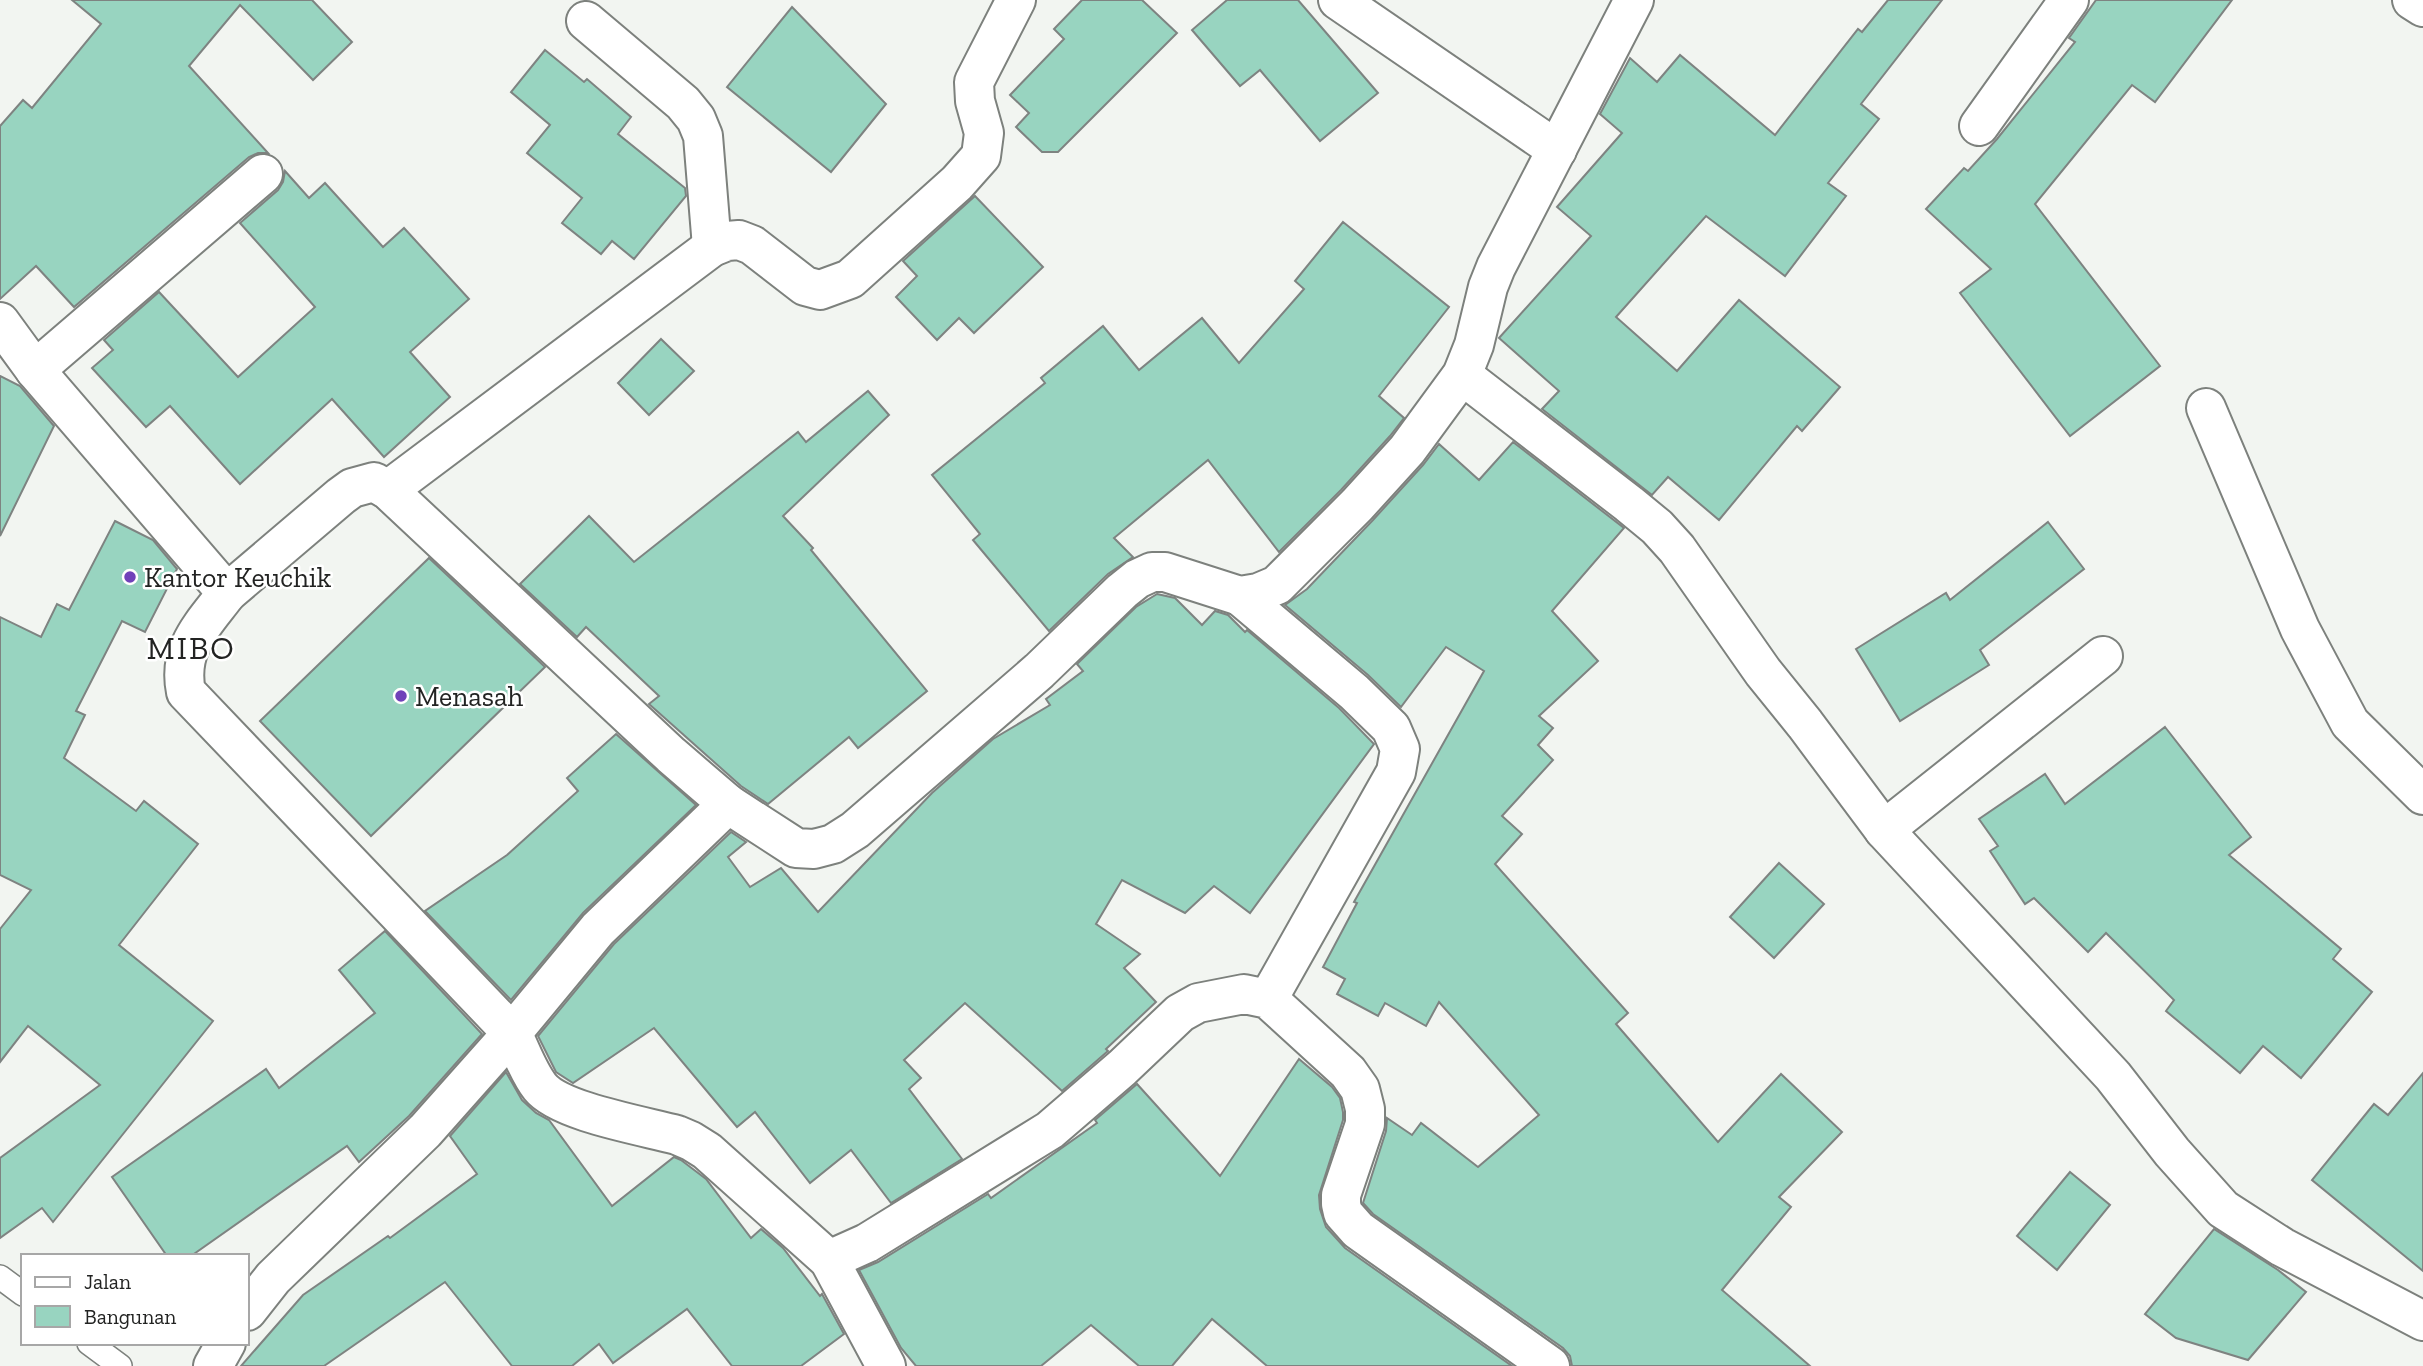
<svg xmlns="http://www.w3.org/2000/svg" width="2423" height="1366" font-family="'Zilla Slab',serif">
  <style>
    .building { fill: #98d4c0; stroke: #7e8381; stroke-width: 2 }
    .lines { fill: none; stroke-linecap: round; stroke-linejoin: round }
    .service-casing { stroke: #7d817d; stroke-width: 26 }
    .minor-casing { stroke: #7d817d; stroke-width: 42 }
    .service { stroke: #fff; stroke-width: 23 }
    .minor { stroke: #fff; stroke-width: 38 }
    .poi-dot { fill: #7041b9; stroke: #fff; stroke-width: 2.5 }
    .labels { text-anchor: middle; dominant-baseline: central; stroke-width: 5; stroke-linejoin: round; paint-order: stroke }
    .poi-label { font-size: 28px; fill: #222322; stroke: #fff; text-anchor: start }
    .quarter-label { font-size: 32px; letter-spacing: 2px; fill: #222322; stroke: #fff }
  </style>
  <rect width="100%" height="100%" fill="#f2f5f1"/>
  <g class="building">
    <path d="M72,0h240l40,42 -39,38 -73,-75 -51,61 79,87h-10l-9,4 -175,150 -38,-41 -36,33v-173l23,-26 9,8 69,-84z"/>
    <path d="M1082,0h60l35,33 -119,119h-16l-26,-25 13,-14 -19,-18 54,-56 -10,-10z"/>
    <path d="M1227,0h71l80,93 -58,48 -60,-71 -20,16 -48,-56z"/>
    <path d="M1888,0h54l-81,104 18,15 -51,64 18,13 -61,80 -79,-60 -90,101 61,54 62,-71 101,87 -38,44 -5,-5 -78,94 -51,-43 -16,18 -110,-86 17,-18 -60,-53 92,-102 -34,-29 65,-74 -22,-19 30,-56 27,24 23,-27 95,80 83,-106 4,3z"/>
    <path d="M2096,0h136l-77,102 -23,-17 -97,119 125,162 -90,70 -110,-143 31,-24 -65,-60 38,-41 4,3 29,-32 78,-97 -6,-4z"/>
    <path d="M792,7l94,97 -55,68 -104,-85z"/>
    <path d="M545,50l39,32 3,-3 44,38 -13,17 67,54 1,8 -52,63 -22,-18 -11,13 -39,-31 20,-25 -55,-45 23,-28 -39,-33z"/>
    <path d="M285,171l24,27 16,-15 58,64 21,-19 65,71 -59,53 40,45 -66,60 -52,-58 -92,85 -70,-78 -24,21 -54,-59 21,-18 -9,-10 55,-48 79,85 77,-70 -75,-84 38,-33 5,-8z"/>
    <path d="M975,196l68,71 -69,66 -15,-15 -22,22 -41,-43 21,-21 -14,-15z"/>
    <path d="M1343,222l106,85 -70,89 25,22 -14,18 -49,54 -62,62 -71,-92 -94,78 19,19 -25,17 -59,57 -76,-91 7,-6 -48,-59 113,-92 -4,-5 62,-52 36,44 63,-52 37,45 65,-74 -9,-8z"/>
    <path d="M661,339l33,32 -45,44 -31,-32z"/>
    <path d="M0,376l20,10 34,40 -54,110z"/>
    <path d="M868,391l21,24 -106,101 30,32 -2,2 116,141 -69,57 -9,-11 -81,67 -27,-18 -92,-82 10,-8 -73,-69 -9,10 -57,-53 69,-68 45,46 164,-130 8,10z"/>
    <path d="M1513,442l111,86 -72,83 46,50 -59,55 14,12 -15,17 15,15 -51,56 20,18 -27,30 133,149 -12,11 102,118 63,-68 61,58 -63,65 12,10 -69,83 88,76h-238l-2,-10 -7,-8 -190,-134 -10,-11 23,-72 1,-13 25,17 9,-12 57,44 61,-52 -100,-113 -13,24 -41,-23 -7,13 -41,-22 8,-15 -22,-12 34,-64 -3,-1 130,-231 -38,-24 -45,60 -33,-32 -83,-70 22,-16 66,-69 50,-55 16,-21 40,36z"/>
    <path d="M115,521l38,19 24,29 -32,63 -23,-11 -46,90 9,4 -21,43 72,53 8,-10 54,43 -79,101 94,76 -160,201 -11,-14 -42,30v-80l100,-73 -72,-59 -28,36v-133l31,-39 -31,-15v-258l41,20 16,-33 12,6z"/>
    <path d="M2048,522l36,47 -104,81 9,15 -89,56 -44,-72 90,-56 4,7z"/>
    <path d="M429,558l116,109 -174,169 -111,-115z"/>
    <path d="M1157,594l18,4 27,27 13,-14 13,4 17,17 2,-2 92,78 35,36 -124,169 -36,-27 -29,27 -63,-33 -26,44 44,30 -16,14 32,34 -50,47 2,2 -46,40 -97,-88 -61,57 17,18 -12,11 53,70 -71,44 -40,-53 -41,33 -55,-71 -18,15 -83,-99 -81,55 -17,-11 -18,-36 76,-92 117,-112 15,10 -18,15 22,30 31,-19 37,44 114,-119 61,-54 57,-34 -4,-6 37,-28 -6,-7 59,-57z"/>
    <path d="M2165,727l86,110 -22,18 112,94 -8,10 39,33 -71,86 -38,-32 -23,27 -74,-62 8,-11 -68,-67 -18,19 -54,-54 -9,6 -35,-53 8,-5 -19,-27 66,-45 20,30z"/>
    <path d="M616,734l80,71 -113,108 -72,87 -86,-89 82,-56 71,-64 -11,-13z"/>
    <path d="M1779,863l45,41 -50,54 -44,-41z"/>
    <path d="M385,931l97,103 -73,82 -50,46 -12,-16 -156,110h-24l-55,-79 154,-108 13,19 96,-75 -36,-43z"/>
    <path d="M1299,1059l33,28 8,11 3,14v8l-24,75 1,14 6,18 19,21 167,118h-245l-55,-47 -40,47h-33l-48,-41 -50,41h-125l-15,-18 -42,-78 19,-8 110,-68 3,4 106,-75 -2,-3 42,-36 83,92z"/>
    <path d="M506,1072l16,28 14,13 13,7 63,86 62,-49 7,3 25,19 45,59 10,-9 22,19 37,48 2,-2 22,40 -43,32h-69l-45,-57 -74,54 -14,-19 -27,22h-60l-67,-84 -121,84h-83l62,-71 85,-59 2,2 87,-64 -27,-38z"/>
    <path d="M2423,1073v198l-111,-91 62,-76 14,11z"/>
    <path d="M2070,1172l40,33 -53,65 -40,-34z"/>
    <path d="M2214,1229l64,41 28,22 -58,68 -72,-22 -31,-24z"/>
  </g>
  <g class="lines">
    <g class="service-casing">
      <g id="service">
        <path d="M0,1277l23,17"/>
        <path d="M89,1343l31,23"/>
      </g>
    </g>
    <g class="minor-casing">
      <g id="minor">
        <path d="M1338,0l219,150"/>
        <path d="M2412,0l11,7"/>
        <path d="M586,21l97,82 13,16 7,17 9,111"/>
        <path d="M1979,126l90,-126"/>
        <path d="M0,322l35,48 192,223 114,-97 11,-8 22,-6 14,8 283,265 57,49 68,44 18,1 19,-5 22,-14 184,-159 83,-80 15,-12 15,-7h13l75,24 18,-3 19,-8 80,-80 50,-55 55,-75 12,-30 14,-58 8,-20 138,-267"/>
        <path d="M35,370l228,-196"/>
        <path d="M1462,375l167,129 28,23 20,22 86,123 42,52 79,106 229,246 59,76 51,57 59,38 141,74"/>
        <path d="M2206,408l94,221 50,94 73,72"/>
        <path d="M388,490l324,-243 15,-6 12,-1 13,5 53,41 15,4 30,-11 107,-96 24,-27 3,-23 -9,-32 -1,-19 42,-82"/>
        <path d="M227,593c-24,32 -50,55 -41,99l326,341c9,17 16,39 28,54 20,25 104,39 137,48l14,6 16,10 122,109 57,106"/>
        <path d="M1240,596l114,96 37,36 9,21 -4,23 -128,227"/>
        <path d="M1884,830l219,-174"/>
        <path d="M829,1260l38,-17 183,-113 72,-62 58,-55 18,-10 46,-9 24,5 80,73 12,17 5,20v15l-24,71v9l2,9 15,17 192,136"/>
        <path d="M247,1311l26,-33 152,-147 87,-98 86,-104 130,-125"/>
        <path d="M213,1366l13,-23"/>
      </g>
    </g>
    <use href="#service" class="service"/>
    <use href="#minor" class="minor"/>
  </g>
  <g class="poi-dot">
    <circle cx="130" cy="577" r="7"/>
    <circle cx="401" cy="696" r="7"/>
  </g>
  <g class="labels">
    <g class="poi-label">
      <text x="144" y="577">Kantor Keuchik</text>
      <text x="415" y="696">Menasah</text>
    </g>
    <g class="quarter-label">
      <text x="191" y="648">MIBO</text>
    </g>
  </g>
  <rect x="21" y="1254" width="228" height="91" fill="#ffffff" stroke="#a7a7a7" stroke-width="2"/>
  <rect x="35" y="1277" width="35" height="10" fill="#ffffff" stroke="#a7a7a7" stroke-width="2"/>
  <text x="84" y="1289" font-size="21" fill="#222322">Jalan</text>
  <rect x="35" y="1306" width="35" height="21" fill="#98d4c0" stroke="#a7a7a7" stroke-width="2"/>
  <text x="84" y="1324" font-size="21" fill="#222322">Bangunan</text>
</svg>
